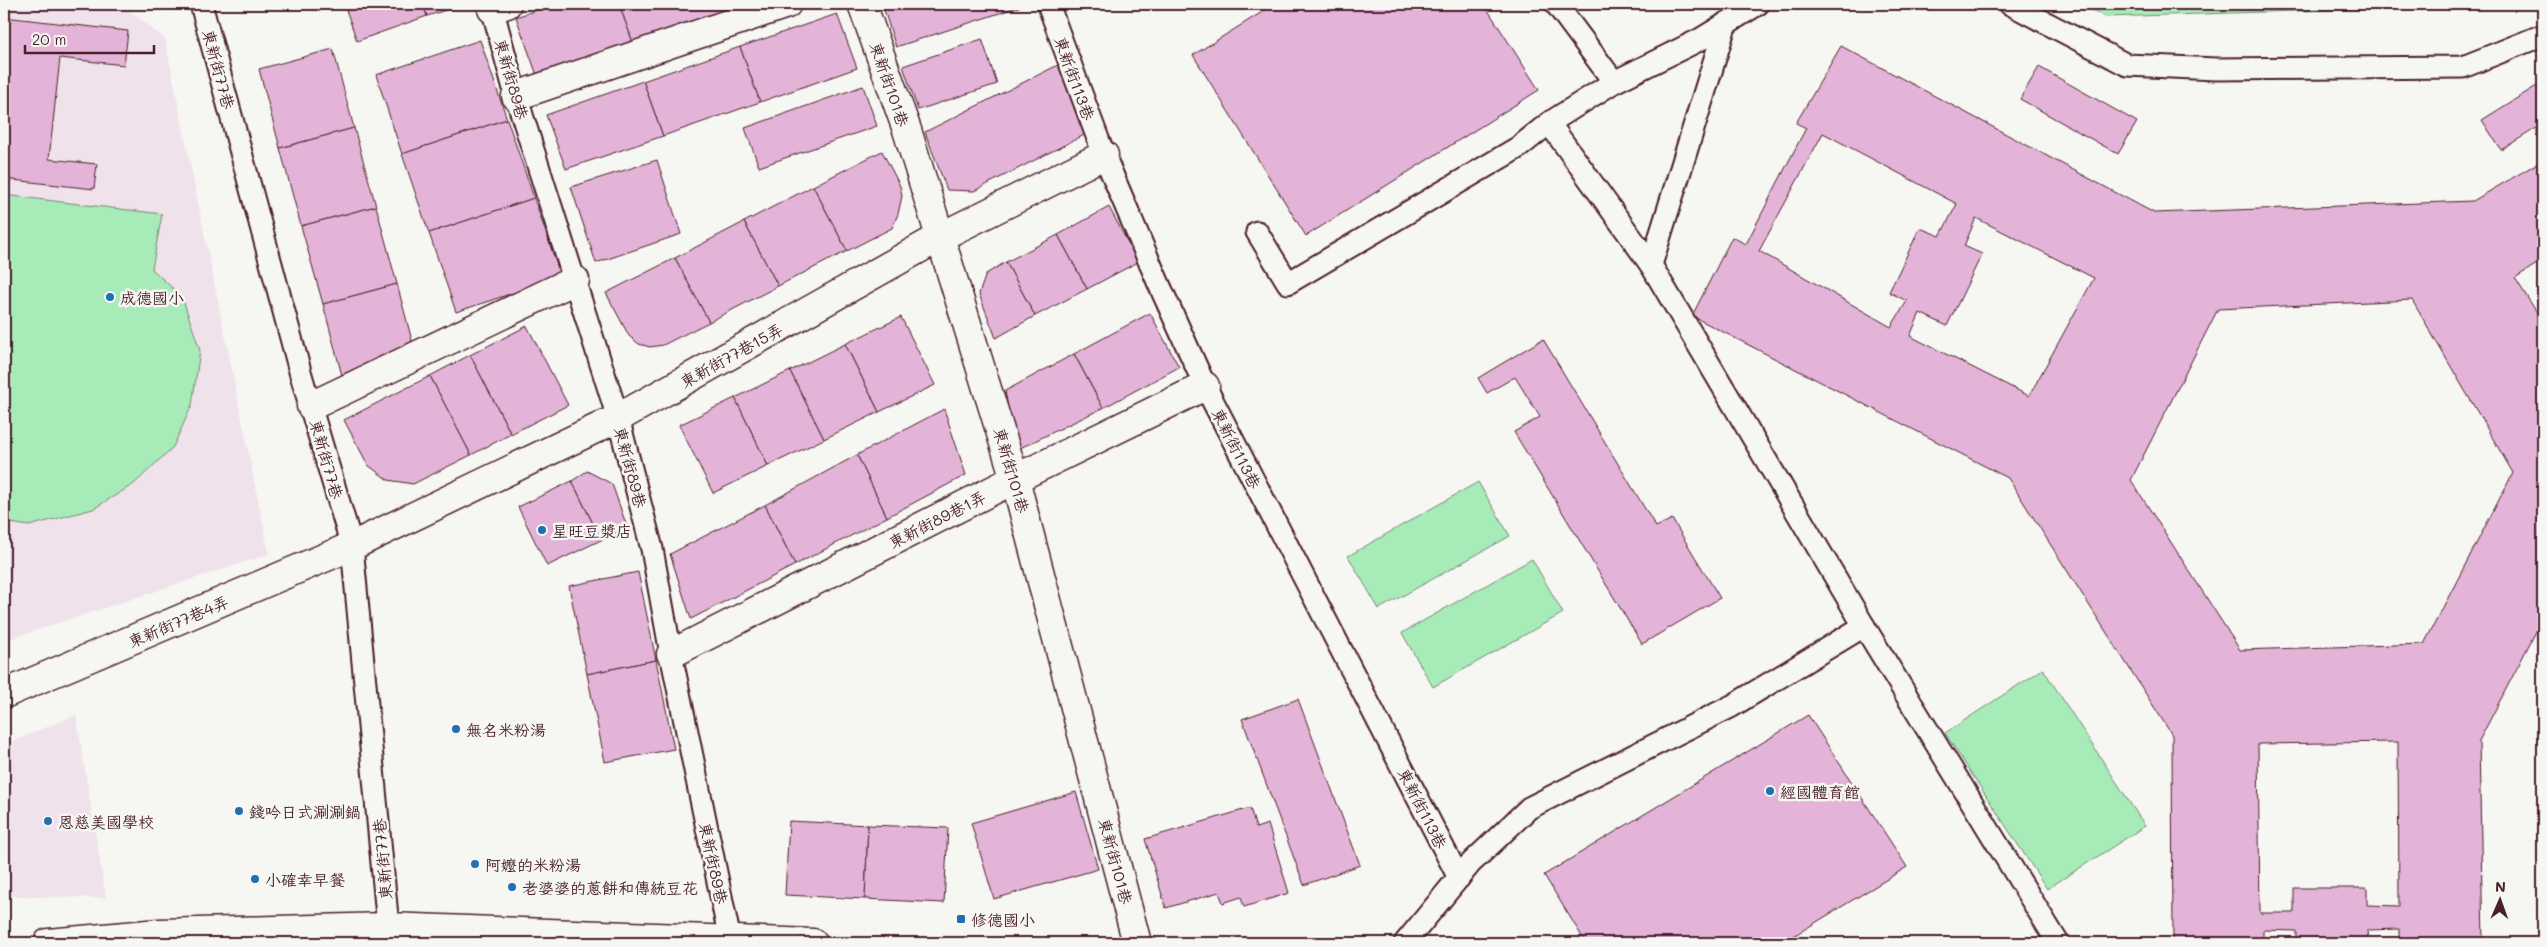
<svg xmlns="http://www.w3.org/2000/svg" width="2547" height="947" font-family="Mali,'LXGW WenKai TC',sans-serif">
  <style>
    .built { fill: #f0e2ea }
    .green { fill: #a7ecb8; stroke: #788672 }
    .building { fill: #e3b4d7; stroke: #4a1f2b; fill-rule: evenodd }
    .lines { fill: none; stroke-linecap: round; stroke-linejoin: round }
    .lane-casing { stroke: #4a1f2b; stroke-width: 25 }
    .street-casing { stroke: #4a1f2b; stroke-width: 31 }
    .secondary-casing { stroke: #4a1f2b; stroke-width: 31 }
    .lane { stroke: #f6f6f2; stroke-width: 21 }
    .street { stroke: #f6f6f2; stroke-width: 28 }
    .secondary { stroke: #f6f6f2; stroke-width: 28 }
    .poi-dot { fill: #1f6fb2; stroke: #f6f6f2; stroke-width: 2 }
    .labels { text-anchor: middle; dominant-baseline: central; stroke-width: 5; stroke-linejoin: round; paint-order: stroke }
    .street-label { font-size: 16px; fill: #4a1f2b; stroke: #f6f6f2 }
    .poi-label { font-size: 16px; fill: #4a1f2b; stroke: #f6f6f2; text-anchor: start }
  </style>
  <rect width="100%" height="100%" fill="#f6f6f2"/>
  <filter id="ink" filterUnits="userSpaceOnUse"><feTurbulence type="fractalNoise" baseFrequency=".02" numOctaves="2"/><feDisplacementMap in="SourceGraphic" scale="10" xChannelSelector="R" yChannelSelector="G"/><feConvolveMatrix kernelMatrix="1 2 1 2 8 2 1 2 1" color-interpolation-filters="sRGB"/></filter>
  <g filter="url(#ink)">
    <g class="built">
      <path d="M4,4h117l44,35 104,515 -265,87z"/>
      <path d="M76,715l30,183 -102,-2v-151z"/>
    </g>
    <g class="green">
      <path d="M2079,4h436l-409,13z"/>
      <path d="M4,195l158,19 -10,55 30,28 18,53 -8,55 -19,42 -39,37 -41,25 -64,17 -25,-4z"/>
      <path d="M1478,482l32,54 -131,73 -31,-53z"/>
      <path d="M1532,559l31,54 -130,74 -31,-54z"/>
      <path d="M2043,669l102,157 -98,63 -102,-156z"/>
    </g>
    <g class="building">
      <path d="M344,4h79l4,12 -70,25z"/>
      <path d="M423,4h42l-38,12z"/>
      <path d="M554,4h65l15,41 -96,33 -22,-61z"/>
      <path d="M619,4h108l2,7 -95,34z"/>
      <path d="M727,4h24l-22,7z"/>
      <path d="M882,4h138l1,2 -125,41z"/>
      <path d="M1275,4h209l55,86 -233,146 -113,-181z"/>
      <path d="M837,14l20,54 -97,34 -20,-55z"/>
      <path d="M4,17l124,14 -4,34 -64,-7 -11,101 48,5 -3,25 -90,-10z"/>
      <path d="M982,39l15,45 -79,26 -15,-44z"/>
      <path d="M480,40l27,79 -105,35 -26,-79z"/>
      <path d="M1841,46l313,167 319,-12 70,-41v100l-28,18 28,44v296l-64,123 4,202h-83v-14l-33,1 1,13h-72v-12l-33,-1v13h-90l-1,-208 -164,-257 -316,-162 40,-79 14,7 60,-116 -10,-5zM1823,133l134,71 -17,32 -20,-8 -31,64 18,9 -16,26 -132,-76zM1976,218l118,60 -65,118 -119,-60 10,-23 27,13 35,-72 -18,-8zM2412,300l101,173 -89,171 -184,6 -109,-170 87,-171zM2398,742l1,164 -32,-1v-17h-73v25h-34l-2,-169z"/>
      <path d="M740,47l20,55 -97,34 -20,-55z"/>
      <path d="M333,49l21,79 -74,20 -21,-79z"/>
      <path d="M1058,65l34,66 -118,60 -27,-1 -22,-58z"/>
      <path d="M2039,67l98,55 -19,32 -98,-55z"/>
      <path d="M643,81l20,55 -97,33 -20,-54z"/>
      <path d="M2543,82v42l-42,26 -19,-30z"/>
      <path d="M863,86l14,40 -118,41 -14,-39z"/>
      <path d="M507,119l27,79 -105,35 -27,-79z"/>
      <path d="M354,128l22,78 -75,20 -21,-78z"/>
      <path d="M882,151l18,35 2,10 -4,18 -6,14 -45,23 -34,-65z"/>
      <path d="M657,160l24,74 -85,29 -25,-76z"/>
      <path d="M813,186l34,65 -69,35 -34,-64z"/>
      <path d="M534,198l27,79 -105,35 -27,-79z"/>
      <path d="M376,206l21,78 -74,20 -22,-78z"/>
      <path d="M1109,207l29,55 -51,27 -29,-54z"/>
      <path d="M744,222l34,64 -69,36 -34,-64z"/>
      <path d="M1058,235l29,54 -52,27 -29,-54z"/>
      <path d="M675,258l34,64 -46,23 -13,2 -11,-3 -10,-8 -23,-43z"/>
      <path d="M1006,262l29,54 -39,22 -17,-44 7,-20z"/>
      <path d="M397,284l21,79 -74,20 -21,-79z"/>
      <path d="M1150,313l29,54 -76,41 -29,-54z"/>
      <path d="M901,317l34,68 -56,27 -34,-68z"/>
      <path d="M527,326l41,79 -57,29 -41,-79z"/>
      <path d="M1543,339l113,188 16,-8 48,79 -78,46 -128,-212 26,-15 -25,-40 -28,16 -9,-15z"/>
      <path d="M845,344l34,68 -55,27 -34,-68z"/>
      <path d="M1074,354l29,54 -87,42 -11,-59z"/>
      <path d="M470,355l41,79 -40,21 -41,-79z"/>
      <path d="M790,371l34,68 -56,27 -33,-68z"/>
      <path d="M430,376l41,79 -58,29 -25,-4 -20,-15 -24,-45z"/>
      <path d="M735,398l33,68 -55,27 -34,-68z"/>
      <path d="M944,409l22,66 -79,42 -30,-62z"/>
      <path d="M857,455l30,62 -92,48 -30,-60z"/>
      <path d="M587,471l25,13 15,43 -26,13 -29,-59z"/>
      <path d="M572,481l29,59 -54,26 -29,-59z"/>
      <path d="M765,505l30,60 -104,54 -21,-65z"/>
      <path d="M638,572l18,88 -69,14 -18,-88z"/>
      <path d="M656,660l18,89 -69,13 -18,-88z"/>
      <path d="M1298,699l62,166 -56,20 -62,-166z"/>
      <path d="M1808,715l99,152 -125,76h-196l-42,-68z"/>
      <path d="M1076,792l22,77 -104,30 -23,-76z"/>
      <path d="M1250,808l6,20 12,-4 21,69 -45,14 -3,-10 -18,6 -4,-11 -53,16 -21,-69z"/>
      <path d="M789,821l79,4 -3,74 -80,-4z"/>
      <path d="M868,825l80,3 -4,75 -79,-4z"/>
    </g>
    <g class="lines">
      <g class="lane-casing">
        <g id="lane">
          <path d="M201,4l100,371 51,171 36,381"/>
          <path d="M491,4l25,92 102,322 34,131 19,105 59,286"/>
          <path d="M1048,4l56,151 54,127 47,104 254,492"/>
          <path d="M1556,4l58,78"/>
          <path d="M1758,4l-57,35 -87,43 -65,41 102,142 213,361 194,317"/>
          <path d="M2010,4l117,61 89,4 247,-2 80,-32"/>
          <path d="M1257,232l31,51 231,-136 30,-24"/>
          <path d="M1651,265l75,-242"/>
          <path d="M1405,943l65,-79 59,-56 203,-102 132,-80"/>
        </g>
      </g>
      <g class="street-casing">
        <g id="street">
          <path d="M862,4l45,126 108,349 122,464"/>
          <path d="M492,9l15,-5"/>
          <path d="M516,96l271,-92"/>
          <path d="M311,406l264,-126"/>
          <path d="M671,654l344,-175 190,-93"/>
          <path d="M4,694l348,-148 266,-128 322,-181 164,-82"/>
        </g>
      </g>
      <g class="secondary-casing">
        <path id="secondary" d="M48,943l111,-10 229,-6 425,16"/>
      </g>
      <use href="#lane" class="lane"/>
      <use href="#street" class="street"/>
      <use href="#secondary" class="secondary"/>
    </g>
  </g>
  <g class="poi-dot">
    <circle cx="110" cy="297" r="5"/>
    <circle cx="542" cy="530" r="5"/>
    <circle cx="456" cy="729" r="5"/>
    <circle cx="1770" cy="791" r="5"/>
    <circle cx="239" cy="811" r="5"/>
    <circle cx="48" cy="821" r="5"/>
    <circle cx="475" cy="864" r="5"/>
    <circle cx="255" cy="879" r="5"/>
    <circle cx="512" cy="887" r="5"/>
    <rect x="956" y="914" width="10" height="10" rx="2.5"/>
  </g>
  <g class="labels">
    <g class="street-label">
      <text transform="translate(219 69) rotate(75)">東新街77巷</text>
      <text transform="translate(1075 78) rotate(70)">東新街113巷</text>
      <text transform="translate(512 79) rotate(74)">東新街89巷</text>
      <text transform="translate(890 84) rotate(71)">東新街101巷</text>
      <text transform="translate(731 355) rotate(-29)">東新街77巷15弄</text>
      <text transform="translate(1237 448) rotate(63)">東新街113巷</text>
      <text transform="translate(327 459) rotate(74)">東新街77巷</text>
      <text transform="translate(631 467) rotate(75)">東新街89巷</text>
      <text transform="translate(1012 470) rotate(74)">東新街101巷</text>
      <text transform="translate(937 519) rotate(-27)">東新街89巷1弄</text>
      <text transform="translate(178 621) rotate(-23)">東新街77巷4弄</text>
      <text transform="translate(1423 808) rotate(63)">東新街113巷</text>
      <text transform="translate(382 859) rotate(-95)">東新街77巷</text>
      <text transform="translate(1116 861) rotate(75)">東新街101巷</text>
      <text transform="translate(714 863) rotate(78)">東新街89巷</text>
    </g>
    <g class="poi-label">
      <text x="120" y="297">成德國小</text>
      <text x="552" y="530">星旺豆漿店</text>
      <text x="466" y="729">無名米粉湯</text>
      <text x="1780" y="791">經國體育館</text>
      <text x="249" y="811">錢吟日式涮涮鍋</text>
      <text x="58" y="821">恩慈美國學校</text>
      <text x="485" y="864">阿嬤的米粉湯</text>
      <text x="265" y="879">小確幸早餐</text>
      <text x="522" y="887">老婆婆的蔥餅和傳統豆花</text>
      <text x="971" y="919">修德國小</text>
    </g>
  </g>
  <rect width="2547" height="947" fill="none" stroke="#f6f6f2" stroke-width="20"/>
  <rect x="10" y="10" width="2527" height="927" fill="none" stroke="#4a1f2b" stroke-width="2" filter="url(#ink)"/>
  <g transform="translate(2500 900) rotate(2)" stroke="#f6f6f2" stroke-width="4" paint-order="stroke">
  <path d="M0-4L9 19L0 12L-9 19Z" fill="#4a1f2b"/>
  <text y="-8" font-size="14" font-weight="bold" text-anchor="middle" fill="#4a1f2b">N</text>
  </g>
  <path d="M25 45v8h129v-8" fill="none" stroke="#4a1f2b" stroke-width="2.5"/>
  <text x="32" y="45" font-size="15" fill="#4a1f2b" stroke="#f6f6f2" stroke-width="4" paint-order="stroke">20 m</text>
</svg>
